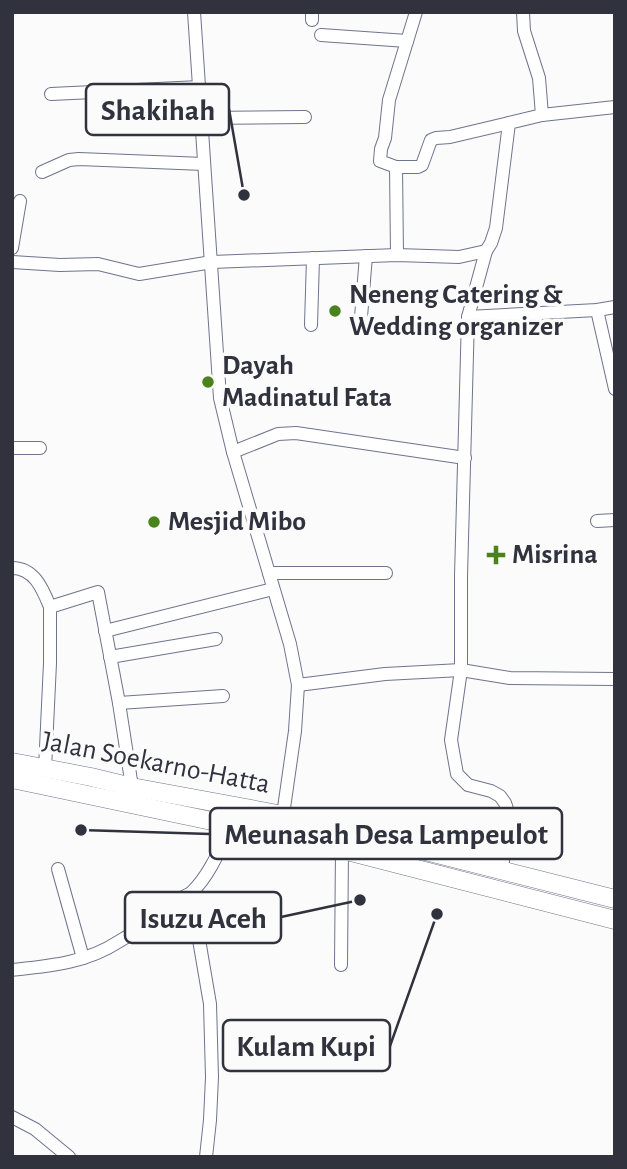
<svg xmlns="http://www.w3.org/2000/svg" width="627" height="1169" font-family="'Alegreya Sans',sans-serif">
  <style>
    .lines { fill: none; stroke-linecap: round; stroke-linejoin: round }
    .minor-casing { stroke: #6d748d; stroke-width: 14 }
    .highway-casing { stroke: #6d748d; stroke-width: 19 }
    .minor { stroke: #fff; stroke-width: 12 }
    .highway { stroke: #fff; stroke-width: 18 }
    .poi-dot { fill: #4a831d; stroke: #fbfbfb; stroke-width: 2.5 }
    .labels { text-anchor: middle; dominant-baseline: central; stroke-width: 7; stroke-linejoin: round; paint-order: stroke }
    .poi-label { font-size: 28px; font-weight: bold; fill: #30333e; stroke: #fbfbfb; text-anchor: start }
    .street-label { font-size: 28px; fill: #30333e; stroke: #fbfbfb }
    .leader { fill: none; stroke: #30333e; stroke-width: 2.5 }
    .callout-dot { fill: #30333e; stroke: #fbfbfb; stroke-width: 2.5 }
    .callout { fill: #fbfbfb; stroke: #30333e; stroke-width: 2.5 }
    .callout-label { font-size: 30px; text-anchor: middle; font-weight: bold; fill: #30333e }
  </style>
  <rect width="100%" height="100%" fill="#fbfbfb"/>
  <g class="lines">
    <g class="minor-casing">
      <g id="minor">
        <path d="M194,12l26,386 13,54 57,192 8,41 -3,46 -12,84"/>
        <path d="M312,12v8"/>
        <path d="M416,12l-27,88 -4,38 -4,11 -1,12 16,6h22l4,-2 9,-25 5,-2 14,-1 59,-14"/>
        <path d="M523,12l1,19 15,47 3,37"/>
        <path d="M321,35l86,6"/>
        <path d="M51,94l149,-7"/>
        <path d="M202,118l103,-1"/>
        <path d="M396,167l1,88"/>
        <path d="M42,172l27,-12 10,-1 125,5"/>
        <path d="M12,248l8,-47"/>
        <path d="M486,251l-18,66 -7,259v94l-10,70 6,34 11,11 23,6 9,5 5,7 3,9 -6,58"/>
        <path d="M12,262l48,3 38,-1 41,10 73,-12 185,-7 62,2 27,-6 5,-8 5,-15 13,-105 33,-8 73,-8"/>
        <path d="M597,310l18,79"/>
        <path d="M468,317l129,-7 18,-3"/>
        <path d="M311,325l2,-67"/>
        <path d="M360,329l6,-73"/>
        <path d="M12,448h28"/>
        <path d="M233,452l45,-18 18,-1 169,25"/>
        <path d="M597,521l18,-1"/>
        <path d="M12,568c23,0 31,22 38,39"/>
        <path d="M269,573h117"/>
        <path d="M105,631l168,-42"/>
        <path d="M110,657l106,-18"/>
        <path d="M298,685l87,-11 76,-4 49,8 105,1"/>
        <path d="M119,703l104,-7"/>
        <path d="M45,769l5,-106v-56l48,-15 21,111 13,84"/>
        <path d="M58,869l25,89"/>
        <path d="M341,965l1,-116"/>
        <path d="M12,970c37,-4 74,-7 106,-28 14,-8 28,-17 41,-28 10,-8 19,-15 32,-21"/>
        <path d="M12,1117l23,12 34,28"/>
        <path d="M206,1157l4,-37 2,-43 -2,-73 -19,-111c19,-18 29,-44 40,-68"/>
      </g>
    </g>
    <g class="highway-casing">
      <g id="highway">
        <path d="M12,762l79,15 41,10 151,28 332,84"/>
        <path d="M12,779l304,64 299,77"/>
      </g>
    </g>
    <use href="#minor" class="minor"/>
    <use href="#highway" class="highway"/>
  </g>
  <g class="poi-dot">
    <circle cx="335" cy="311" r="7"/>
    <circle cx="208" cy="382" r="7"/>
    <circle cx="154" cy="522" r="7"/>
    <path d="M492.5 544.5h7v7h7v7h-7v7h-7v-7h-7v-7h7z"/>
  </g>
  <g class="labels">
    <g class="poi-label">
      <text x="349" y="295">Neneng Catering &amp;<tspan x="349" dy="32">Wedding organizer</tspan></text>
      <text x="222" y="366">Dayah<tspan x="222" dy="32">Madinatul Fata</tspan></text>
      <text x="168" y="522">Mesjid Mibo</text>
      <text x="512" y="555">Misrina</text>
    </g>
    <g class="street-label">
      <text transform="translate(156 763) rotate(11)">Jalan Soekarno-Hatta</text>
    </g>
  </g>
  <path class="leader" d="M244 195L229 109M81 830L210 834M360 900L281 917M437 914L390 1046"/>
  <g class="callout-dot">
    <circle cx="244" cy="195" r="7"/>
    <circle cx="81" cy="830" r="7"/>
    <circle cx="360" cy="900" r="7"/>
    <circle cx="437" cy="914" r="7"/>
  </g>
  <g class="callout">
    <rect x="86" y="84" width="143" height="51" rx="7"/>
    <rect x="210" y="808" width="352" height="51" rx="7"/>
    <rect x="125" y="892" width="156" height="51" rx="7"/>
    <rect x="223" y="1020" width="167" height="51" rx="7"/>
  </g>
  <g class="callout-label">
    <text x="158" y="120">Shakihah</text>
    <text x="386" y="844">Meunasah Desa Lampeulot</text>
    <text x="203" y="928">Isuzu Aceh</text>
    <text x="306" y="1056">Kulam Kupi</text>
  </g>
  <rect width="627" height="1169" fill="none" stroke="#30333e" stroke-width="28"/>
</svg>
